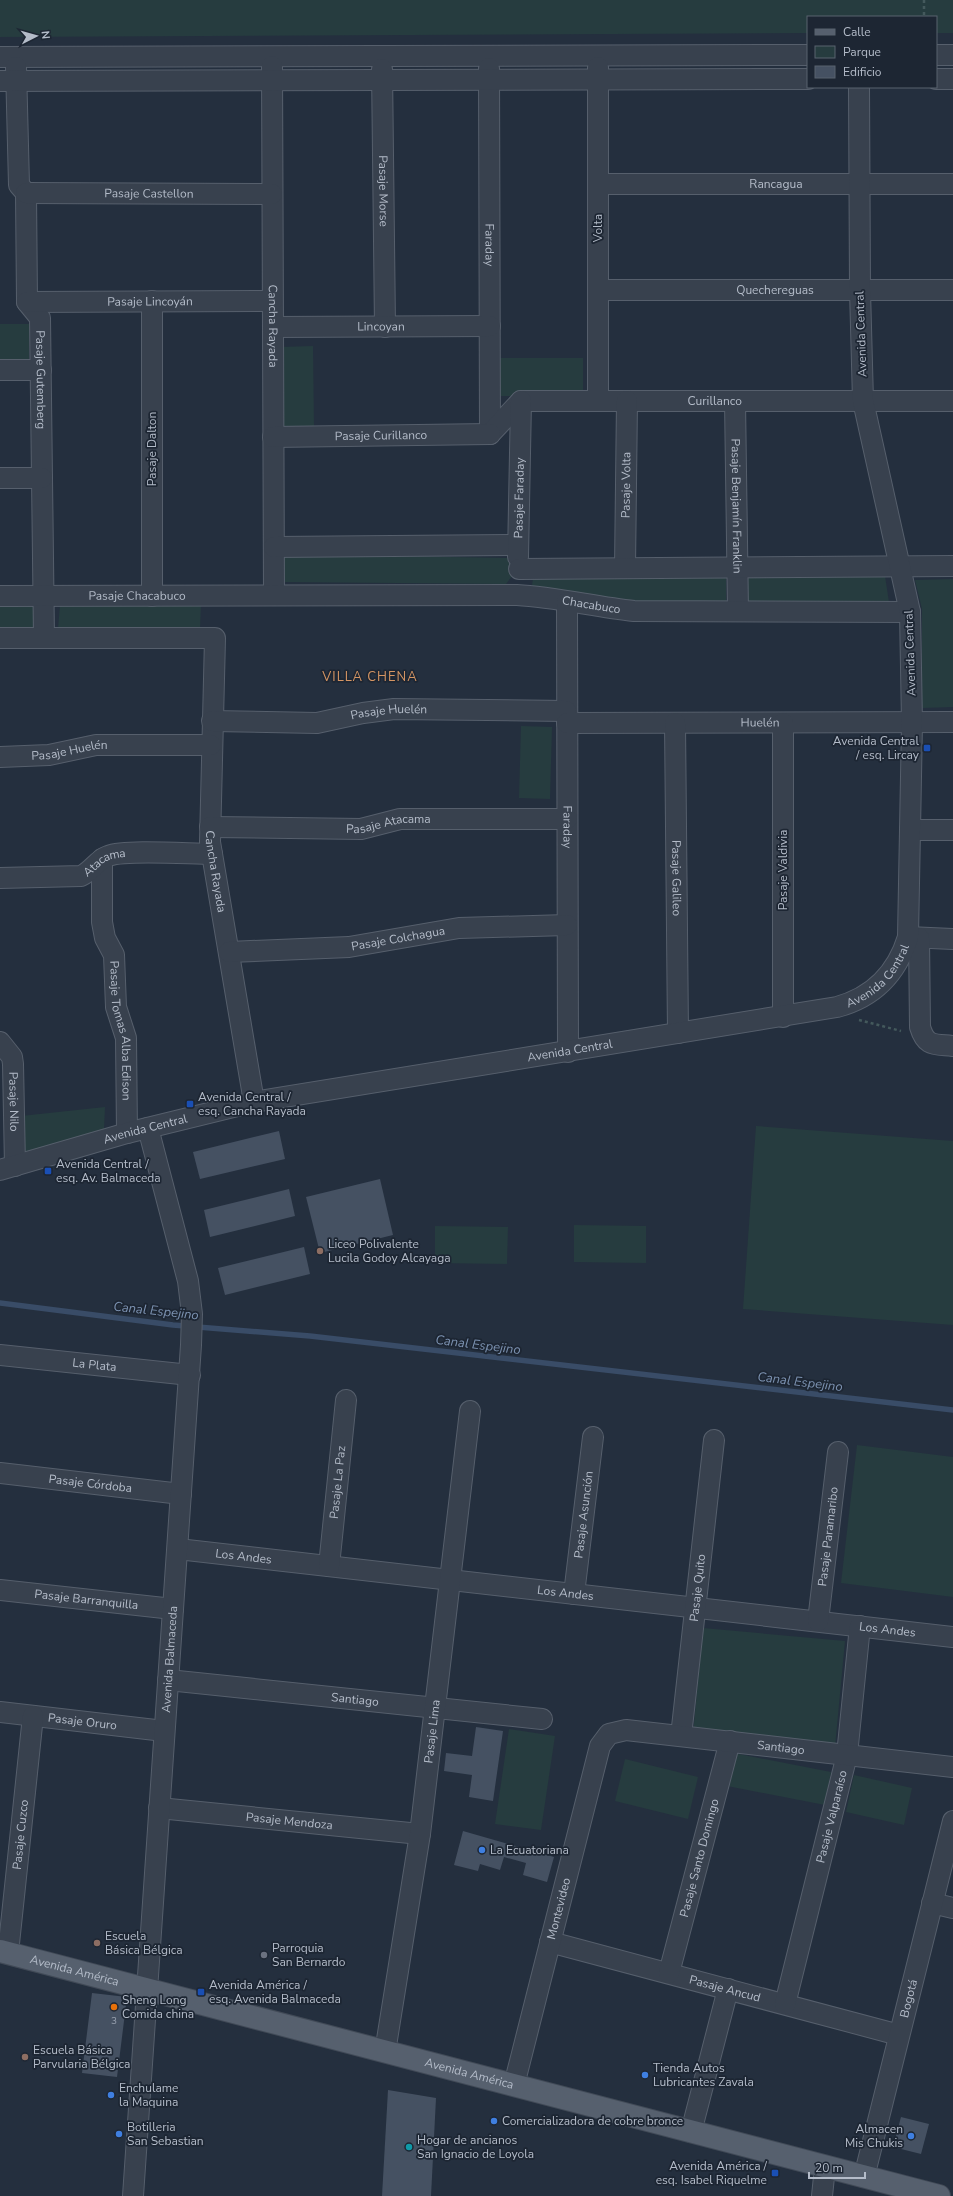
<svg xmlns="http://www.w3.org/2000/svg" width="953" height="2196" font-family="'Nunito Sans',sans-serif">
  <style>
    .green { fill: #263c3f }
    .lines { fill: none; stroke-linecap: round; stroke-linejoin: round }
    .stream { stroke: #394c67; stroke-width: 5.5 }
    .building { fill: #455162 }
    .minor-casing { stroke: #565f6c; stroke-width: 22 }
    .major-casing { stroke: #414a57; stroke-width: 24 }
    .path { stroke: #44595c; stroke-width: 2.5; stroke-dasharray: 3 3; stroke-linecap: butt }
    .minor { stroke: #38414e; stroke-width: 20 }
    .major { stroke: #56606e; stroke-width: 22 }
    .transit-dot { fill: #1a4fb4; stroke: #1d2633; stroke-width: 1.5 }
    .education-dot { fill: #8d6e63; stroke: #1d2633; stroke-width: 1.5 }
    .shop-dot { fill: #3f7fe0; stroke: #1d2633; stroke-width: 1.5 }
    .worship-dot { fill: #6b7280; stroke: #1d2633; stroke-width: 1.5 }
    .food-dot { fill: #e8710a; stroke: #1d2633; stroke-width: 1.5 }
    .culture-dot { fill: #0f9aa8; stroke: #1d2633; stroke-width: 1.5 }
    .labels { text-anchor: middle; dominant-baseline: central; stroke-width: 3.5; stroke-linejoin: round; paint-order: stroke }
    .number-label { font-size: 10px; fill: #98a1af }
    .street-label { font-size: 12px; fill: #b4bcc9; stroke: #1d2633 }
    .poi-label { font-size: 12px; fill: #b4bcc9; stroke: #1d2633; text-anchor: start }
    .neighbourhood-label { font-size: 13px; letter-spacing: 1px; fill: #d59563; stroke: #1d2633 }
    .water-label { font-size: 13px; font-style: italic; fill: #7c92b1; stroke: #1d2633 }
  </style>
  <rect width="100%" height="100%" fill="#242f3e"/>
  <g class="green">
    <path d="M0,0h953v33h-17v-16h-128v16l-808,4z"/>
    <path d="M0,324h29v40l-29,-1z"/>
    <path d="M313,346l1,80h-33l-1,-79z"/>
    <rect x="500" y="358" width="83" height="38"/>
    <path d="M280,554l228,4 4,18 -6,8 -221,-2z"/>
    <path d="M885,576l4,26 -143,2v-27z"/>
    <path d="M726,577v27l-70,1 -125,-12 2,-15z"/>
    <path d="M953,579v128l-31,1v-99l-7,-29z"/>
    <path d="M0,601l35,3v23l-4,2h-31z"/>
    <path d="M201,603l-1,27 -142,-1 2,-24z"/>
    <path d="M521,726l31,1 -2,72 -31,-1z"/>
    <path d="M105,1107l-1,22 -82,27 -1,-40z"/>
    <path d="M756,1126l197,15v184l-210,-16z"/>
    <path d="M574,1225l72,1v37l-72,-1z"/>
    <path d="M435,1226l73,1 -1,37 -72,-1z"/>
    <path d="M857,1445l96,12v140l-112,-14z"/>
    <path d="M703,1628l142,13 -10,106 -142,-13z"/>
    <path d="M509,1729l46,7 -14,94 -46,-6z"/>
    <path d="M733,1753l98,19 -6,33 -98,-19z"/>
    <path d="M625,1759l73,18 -10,42 -73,-18z"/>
    <path d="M854,1775l58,13 -8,37 -58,-13z"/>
  </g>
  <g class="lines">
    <path class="stream" d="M0,1303l173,22 137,11 643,74"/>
  </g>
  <g class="building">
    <path d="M279,1131l6,28 -85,20 -7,-27z"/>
    <path d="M380,1179l13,56 -73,18 -14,-56z"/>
    <path d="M289,1189l6,27 -85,21 -6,-27z"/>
    <path d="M304,1247l6,27 -85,21 -7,-27z"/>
    <path d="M476,1727l27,4 -10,70 -24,-4 3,-22 -28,-4 2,-18 26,3z"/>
    <path d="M463,1831l91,26 -7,25 -24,-7 3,-12 -22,-6 -4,13 -20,-6 -2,7 -24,-6z"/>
    <path d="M92,1993l35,4 -10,80 -35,-4z"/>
    <path d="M388,2090l48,8 -5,98h-49z"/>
    <path d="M901,2117l28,7 -8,30 -28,-7z"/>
  </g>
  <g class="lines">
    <g class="minor-casing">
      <g id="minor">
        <path d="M936,55h17"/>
        <path d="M0,57l808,-2"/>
        <path id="s1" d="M272,66l2,529"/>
        <path id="s2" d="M16,67l3,118 7,8 1,109 13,16 4,320"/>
        <path id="s3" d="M489,68l1,366"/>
        <path id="s4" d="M382,69l3,258"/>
        <path d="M936,79h17"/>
        <path d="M0,81l808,-2"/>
        <path id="s5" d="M598,184h355"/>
        <path id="s6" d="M26,193l246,1"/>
        <path id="s7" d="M598,290h355"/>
        <path id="s8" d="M27,302l245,-1"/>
        <path id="s9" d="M273,327l217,-1"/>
        <path d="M0,370h41"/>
        <path d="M598,401v-334"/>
        <path id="s10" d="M735,401l3,210"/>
        <path id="s11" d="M490,434l31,-33h432"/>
        <path id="s12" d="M273,437l217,-3"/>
        <path d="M0,478h42"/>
        <path d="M274,547l243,-2"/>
        <path id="s13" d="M518,557l3,-156"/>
        <path id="s14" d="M625,568l2,-167"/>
        <path d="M519,569l434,-3"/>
        <path id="s15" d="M0,596l517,-1c39,2 78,12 117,16l276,1"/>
        <path d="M152,596v-295"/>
        <path id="s16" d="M567,602l1,450"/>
        <path id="s17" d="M0,638h215l-5,204 44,260"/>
        <path id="s18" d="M212,721l105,2 46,-10 31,-4 172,2"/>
        <path id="s19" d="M567,723l386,-1"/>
        <path id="s20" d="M675,723l3,310"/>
        <path d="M783,723v294"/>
        <path id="s21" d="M0,757l49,-2 47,-10h115"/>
        <path id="s22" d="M210,827l151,2 39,-10h167"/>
        <path d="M910,830h43"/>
        <path id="s23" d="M102,859v63l3,16 9,17 2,52 10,31 1,95"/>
        <path id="s24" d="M0,878l81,-2c11,-5 16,-16 27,-20 18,-7 81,-2 104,-2"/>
        <path d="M908,937l45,2"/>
        <path d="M919,938l1,89c6,20 14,17 33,19"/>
        <path id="s25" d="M229,952l120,-5 110,-19 108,-3"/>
        <path id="s26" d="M0,1042l12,15 1,7 2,102"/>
        <path id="s27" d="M0,1170l127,-37 127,-31 583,-95c37,-10 60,-34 71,-70l4,-214 -2,-111 -47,-211 -3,-111 -1,-203"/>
        <path id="s28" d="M0,1355l190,20"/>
        <path id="s29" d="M0,1473l181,21"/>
        <path id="s30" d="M178,1549l775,88"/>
        <path id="s31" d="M329,1566l17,-166"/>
        <path id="s32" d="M0,1590l173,19"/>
        <path id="s33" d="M574,1594l19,-157"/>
        <path id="s34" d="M818,1621l20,-169"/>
        <path id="s35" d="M168,1680l374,39"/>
        <path id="s36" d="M0,1712l164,19"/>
        <path id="s37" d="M681,1736l33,-296"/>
        <path id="s38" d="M159,1808l261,26"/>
        <path d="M932,1903l21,5"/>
        <path id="s39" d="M550,1942l349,93"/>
        <path id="s40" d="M8,1953l25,-237"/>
        <path id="s41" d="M669,1973l61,-232"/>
        <path id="s42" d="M785,2004l62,-249 13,-129"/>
        <path id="s43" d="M385,2052l35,-218 50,-423"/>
        <path id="s44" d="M514,2085l86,-339 9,-12 17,-4 327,37"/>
        <path d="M691,2132l37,-143"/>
        <path id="s45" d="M864,2177l89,-356"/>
        <path id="s46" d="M133,2196l58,-851 1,-31 -4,-33 -40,-153"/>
        <path d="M822,2196l3,-29"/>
      </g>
    </g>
    <g class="major-casing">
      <g id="major">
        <path id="s47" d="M0,1951l939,245"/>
      </g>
    </g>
    <g class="path">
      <path d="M924,0v17"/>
      <path d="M859,1020l42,11"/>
    </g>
    <use href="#minor" class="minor"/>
    <use href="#major" class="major"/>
  </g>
  <g class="transit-dot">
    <rect x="923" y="744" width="8" height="8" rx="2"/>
    <rect x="186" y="1100" width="8" height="8" rx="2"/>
    <rect x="44" y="1167" width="8" height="8" rx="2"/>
    <rect x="197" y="1988" width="8" height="8" rx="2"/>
    <rect x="771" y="2169" width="8" height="8" rx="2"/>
  </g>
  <g class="education-dot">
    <circle cx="320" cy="1251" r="4"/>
    <circle cx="97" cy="1943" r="4"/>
    <circle cx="25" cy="2057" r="4"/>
  </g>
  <g class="shop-dot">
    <circle cx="482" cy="1850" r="4"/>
    <circle cx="645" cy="2075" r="4"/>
    <circle cx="111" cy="2095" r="4"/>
    <circle cx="494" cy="2121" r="4"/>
    <circle cx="119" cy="2134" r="4"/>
    <circle cx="911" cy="2136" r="4"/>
  </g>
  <circle class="worship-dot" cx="264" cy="1955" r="4"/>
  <circle class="food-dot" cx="114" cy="2007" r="4"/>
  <circle class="culture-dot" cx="409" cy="2147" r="4"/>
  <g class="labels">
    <g class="number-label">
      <text x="114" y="2021">3</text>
    </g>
    <g class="street-label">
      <text stroke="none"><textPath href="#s5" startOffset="178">Rancagua</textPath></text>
      <text stroke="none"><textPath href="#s4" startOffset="122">Pasaje Morse</textPath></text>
      <text stroke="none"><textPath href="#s6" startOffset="123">Pasaje Castellon</textPath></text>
      <text transform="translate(598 228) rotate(-90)">Volta</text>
      <text stroke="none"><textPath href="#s3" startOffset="177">Faraday</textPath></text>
      <text stroke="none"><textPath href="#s7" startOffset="177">Quechereguas</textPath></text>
      <text stroke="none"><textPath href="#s8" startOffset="123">Pasaje Lincoyán</textPath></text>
      <text stroke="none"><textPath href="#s1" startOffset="260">Cancha Rayada</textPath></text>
      <text stroke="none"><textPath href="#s9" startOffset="108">Lincoyan</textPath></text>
      <text transform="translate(861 334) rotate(-92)">Avenida Central</text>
      <text stroke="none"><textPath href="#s2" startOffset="320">Pasaje Gutemberg</textPath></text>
      <text stroke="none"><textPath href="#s11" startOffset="239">Curillanco</textPath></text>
      <text stroke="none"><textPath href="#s12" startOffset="108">Pasaje Curillanco</textPath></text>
      <text transform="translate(152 449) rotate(-90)">Pasaje Dalton</text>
      <text stroke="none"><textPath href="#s14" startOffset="83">Pasaje Volta</textPath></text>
      <text stroke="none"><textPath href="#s13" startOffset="59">Pasaje Faraday</textPath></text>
      <text stroke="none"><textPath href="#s10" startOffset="105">Pasaje Benjamín Franklin</textPath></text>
      <text stroke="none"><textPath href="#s15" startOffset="137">Pasaje Chacabuco</textPath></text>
      <text stroke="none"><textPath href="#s15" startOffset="592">Chacabuco</textPath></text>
      <text transform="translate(910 653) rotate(-92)">Avenida Central</text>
      <text stroke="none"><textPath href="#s18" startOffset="178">Pasaje Huelén</textPath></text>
      <text stroke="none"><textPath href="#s19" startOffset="193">Huelén</textPath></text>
      <text stroke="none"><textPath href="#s21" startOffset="70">Pasaje Huelén</textPath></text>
      <text stroke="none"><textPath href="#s22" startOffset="179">Pasaje Atacama</textPath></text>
      <text stroke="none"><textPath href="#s16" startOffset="225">Faraday</textPath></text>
      <text stroke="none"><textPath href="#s24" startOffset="109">Atacama</textPath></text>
      <text transform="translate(783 870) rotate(-90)">Pasaje Valdivia</text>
      <text stroke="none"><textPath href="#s17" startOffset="449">Cancha Rayada</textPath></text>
      <text stroke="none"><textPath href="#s20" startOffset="155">Pasaje Galileo</textPath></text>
      <text stroke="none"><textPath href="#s25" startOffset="170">Pasaje Colchagua</textPath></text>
      <text stroke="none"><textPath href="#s27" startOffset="907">Avenida Central</textPath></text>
      <text stroke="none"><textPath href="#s23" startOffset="175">Pasaje Tomas Alba Edison</textPath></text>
      <text stroke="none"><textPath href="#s27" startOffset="583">Avenida Central</textPath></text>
      <text stroke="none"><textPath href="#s26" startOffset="64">Pasaje Nilo</textPath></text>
      <text stroke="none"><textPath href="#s27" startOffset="151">Avenida Central</textPath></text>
      <text stroke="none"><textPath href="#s28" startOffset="95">La Plata</textPath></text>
      <text stroke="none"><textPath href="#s31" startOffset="84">Pasaje La Paz</textPath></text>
      <text stroke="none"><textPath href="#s29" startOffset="91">Pasaje Córdoba</textPath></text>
      <text stroke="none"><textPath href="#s33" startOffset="80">Pasaje Asunción</textPath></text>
      <text stroke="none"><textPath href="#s34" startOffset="85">Pasaje Paramaribo</textPath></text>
      <text stroke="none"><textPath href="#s30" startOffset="66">Los Andes</textPath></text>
      <text stroke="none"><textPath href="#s37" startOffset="149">Pasaje Quito</textPath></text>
      <text stroke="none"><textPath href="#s30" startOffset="390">Los Andes</textPath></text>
      <text stroke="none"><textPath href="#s32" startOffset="87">Pasaje Barranquilla</textPath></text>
      <text stroke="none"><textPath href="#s30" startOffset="714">Los Andes</textPath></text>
      <text stroke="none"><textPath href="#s46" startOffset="538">Avenida Balmaceda</textPath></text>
      <text stroke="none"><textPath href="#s35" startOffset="188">Santiago</textPath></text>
      <text stroke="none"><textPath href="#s36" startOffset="83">Pasaje Oruro</textPath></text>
      <text stroke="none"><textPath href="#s43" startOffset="324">Pasaje Lima</textPath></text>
      <text stroke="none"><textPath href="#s44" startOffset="538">Santiago</textPath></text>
      <text stroke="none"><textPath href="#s42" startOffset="193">Pasaje Valparaíso</textPath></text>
      <text stroke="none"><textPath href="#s38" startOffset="131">Pasaje Mendoza</textPath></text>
      <text stroke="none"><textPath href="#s40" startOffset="119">Pasaje Cuzco</textPath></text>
      <text stroke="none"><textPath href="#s41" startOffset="119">Pasaje Santo Domingo</textPath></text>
      <text stroke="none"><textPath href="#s44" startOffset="182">Montevideo</textPath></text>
      <text stroke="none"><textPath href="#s47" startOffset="77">Avenida América</textPath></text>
      <text stroke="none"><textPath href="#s39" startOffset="181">Pasaje Ancud</textPath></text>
      <text stroke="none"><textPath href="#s45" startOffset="184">Bogotá</textPath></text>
      <text stroke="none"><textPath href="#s47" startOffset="485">Avenida América</textPath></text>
    </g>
    <g class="poi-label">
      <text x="919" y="741" text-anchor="end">Avenida Central<tspan x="919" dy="14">/ esq. Lircay</tspan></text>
      <text x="198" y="1097">Avenida Central /<tspan x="198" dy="14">esq. Cancha Rayada</tspan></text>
      <text x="56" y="1164">Avenida Central /<tspan x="56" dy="14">esq. Av. Balmaceda</tspan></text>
      <text x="328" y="1244">Liceo Polivalente<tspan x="328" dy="14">Lucila Godoy Alcayaga</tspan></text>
      <text x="490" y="1850">La Ecuatoriana</text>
      <text x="105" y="1936">Escuela<tspan x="105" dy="14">Básica Bélgica</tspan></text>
      <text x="272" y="1948">Parroquia<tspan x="272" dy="14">San Bernardo</tspan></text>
      <text x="209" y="1985">Avenida América /<tspan x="209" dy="14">esq. Avenida Balmaceda</tspan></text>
      <text x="122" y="2000">Sheng Long<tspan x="122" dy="14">Comida china</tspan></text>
      <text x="33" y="2050">Escuela Básica<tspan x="33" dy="14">Parvularia Bélgica</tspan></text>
      <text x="653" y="2068">Tienda Autos<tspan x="653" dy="14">Lubricantes Zavala</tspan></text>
      <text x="119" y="2088">Enchulame<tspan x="119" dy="14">la Maquina</tspan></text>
      <text x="502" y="2121">Comercializadora de cobre bronce</text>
      <text x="127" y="2127">Botilleria<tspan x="127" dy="14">San Sebastian</tspan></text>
      <text x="903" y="2129" text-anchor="end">Almacen<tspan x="903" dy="14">Mis Chukis</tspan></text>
      <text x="417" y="2140">Hogar de ancianos<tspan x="417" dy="14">San Ignacio de Loyola</tspan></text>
      <text x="767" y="2166" text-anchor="end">Avenida América /<tspan x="767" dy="14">esq. Isabel Riquelme</tspan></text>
    </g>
    <g class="neighbourhood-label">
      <text x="370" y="677">VILLA CHENA</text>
    </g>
    <g class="water-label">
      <text transform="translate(156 1311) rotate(6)">Canal Espejino</text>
      <text transform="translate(478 1345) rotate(7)">Canal Espejino</text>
      <text transform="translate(800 1382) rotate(7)">Canal Espejino</text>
    </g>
  </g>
  <rect x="807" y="16" width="130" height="72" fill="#1d2633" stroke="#59626f"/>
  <rect x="815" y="29" width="20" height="6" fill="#56606e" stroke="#59626f"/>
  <text x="843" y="36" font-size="12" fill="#b4bcc9">Calle</text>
  <rect x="815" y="46" width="20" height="12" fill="#263c3f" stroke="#59626f"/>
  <text x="843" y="56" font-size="12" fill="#b4bcc9">Parque</text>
  <rect x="815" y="66" width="20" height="12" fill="#455162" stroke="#59626f"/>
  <text x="843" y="76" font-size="12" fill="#b4bcc9">Edificio</text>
  <g transform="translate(36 36) rotate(84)" stroke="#1d2633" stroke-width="3" paint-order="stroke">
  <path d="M0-3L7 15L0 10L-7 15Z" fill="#b4bcc9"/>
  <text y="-6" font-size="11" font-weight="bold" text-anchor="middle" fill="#b4bcc9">N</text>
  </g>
  <path d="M809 2172v6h56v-6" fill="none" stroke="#b4bcc9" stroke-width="2"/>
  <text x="815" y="2172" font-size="12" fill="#b4bcc9" stroke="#1d2633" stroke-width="3" paint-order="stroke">20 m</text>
</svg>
